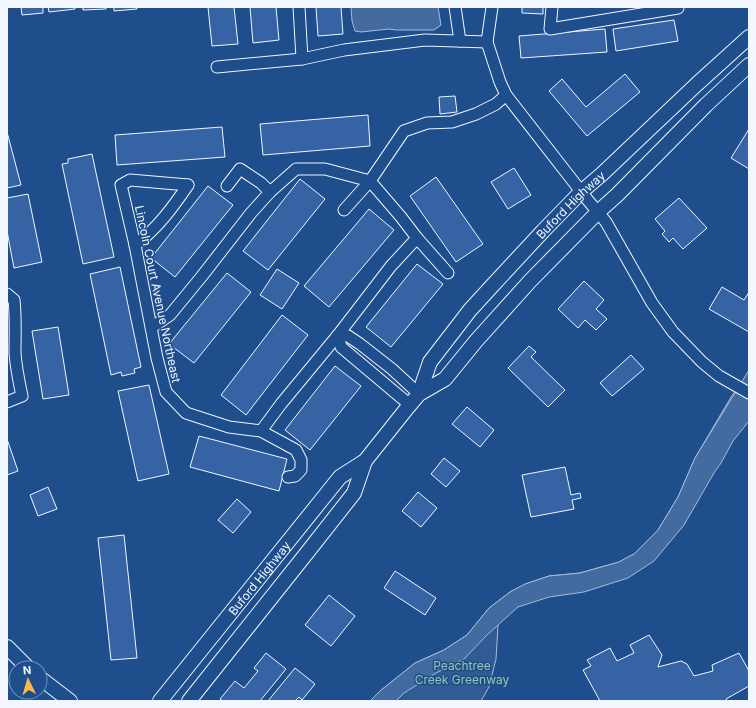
<svg xmlns="http://www.w3.org/2000/svg" width="756" height="708" font-family="Inter,sans-serif">
  <style>
    .built { fill: #305b95; stroke: #a8bbd7 }
    .water { fill: #446ba0; stroke: #a8bbd7 }
    .building { fill: #3563a3; stroke: #f2f6ff }
    .lines { fill: none; stroke-linecap: round; stroke-linejoin: round }
    .minor-casing { stroke: #f2f6ff; stroke-width: 13 }
    .major-casing { stroke: #f2f6ff; stroke-width: 16 }
    .minor { stroke: #1f4e8c; stroke-width: 11 }
    .major { stroke: #1f4e8c; stroke-width: 14 }
    .labels { text-anchor: middle; dominant-baseline: central; stroke-width: 3; stroke-linejoin: round; paint-order: stroke }
    .street-label { font-size: 12px; fill: #f2f6ff; stroke: #1f4e8c }
    .park-label { font-size: 12px; fill: #97c8a6; stroke: #1f4e8c }
  </style>
  <rect width="100%" height="100%" fill="#1f4e8c"/>
  <path class="built" d="M749,372v30l-112,159 -140,53 1,11 -2,34 -7,28 -8,14h-111l10,-10 35,-28 29,-13 23,-15 22,-27 21,-16 18,-9 21,-7 31,-3 39,-11 15,-8 24,-24 20,-33 17,-39 36,-61z"/>
  <g class="water">
    <path d="M351,7h87l3,18 -7,5h-38l-7,-1 -28,3 -6,-1 -3,-10z"/>
    <path d="M749,370v51l-16,20 -12,22 -7,10 -30,52 -30,36 -26,17 -44,14 -35,5 -31,10 -31,28 -23,24 -28,14 -32,20 -8,8h-26l10,-10 35,-28 29,-13 23,-15 22,-27 21,-16 15,-8 24,-8 31,-3 39,-11 9,-5 6,-3 24,-24 20,-33 17,-39z"/>
  </g>
  <g class="building">
    <path d="M21,7h22v6l-21,2z"/>
    <path d="M48,7h27v2l-26,3z"/>
    <path d="M83,7h23v2l-23,1z"/>
    <path d="M114,7h22l1,2 -23,2z"/>
    <path d="M208,7h26l4,37 -26,2z"/>
    <path d="M250,7h26l3,33 -26,3z"/>
    <path d="M316,7h25l2,27 -25,2z"/>
    <path d="M522,7h21v7l-21,-1z"/>
    <path d="M674,20l4,21 -62,10 -3,-22z"/>
    <path d="M605,29l2,23 -86,6 -2,-22z"/>
    <path d="M625,74l15,18 -53,44 -38,-45 13,-12 24,28z"/>
    <path d="M455,96l2,16 -17,2 -1,-17z"/>
    <path d="M368,115l2,31 -107,9 -3,-31z"/>
    <path d="M222,127l3,30 -108,8 -2,-30z"/>
    <path d="M749,129v40l-18,-11z"/>
    <path d="M7,132l14,53 -14,3z"/>
    <path d="M92,154l22,103 -31,7 -21,-100 6,-1v-4z"/>
    <path d="M514,168l17,27 -23,14 -17,-27z"/>
    <path d="M436,177l47,67 -27,18 -46,-66z"/>
    <path d="M300,179l25,20 -57,71 -25,-19z"/>
    <path d="M208,186l25,19 -58,72 -24,-19z"/>
    <path d="M28,194l14,68 -28,6 -7,-37v-33z"/>
    <path d="M679,198l28,30 -24,21 -10,-11 -4,4 -7,-8 3,-3 -10,-12z"/>
    <path d="M369,209l25,21 -65,77 -25,-21z"/>
    <path d="M417,264l26,20 -52,63 -25,-20z"/>
    <path d="M120,267l21,100 -7,2 1,4 -13,3 -1,-4 -10,3 -21,-101z"/>
    <path d="M277,269l22,14 -17,26 -22,-14z"/>
    <path d="M227,273l24,19 -57,71 -25,-19z"/>
    <path d="M584,281l20,19 -8,9 11,10 -11,11 -11,-10 -7,8 -20,-19z"/>
    <path d="M722,287l22,13 5,-8v40l-40,-23z"/>
    <path d="M282,315l26,20 -62,80 -25,-20z"/>
    <path d="M58,327l11,68 -26,4 -11,-68z"/>
    <path d="M529,346l7,6 -5,5 34,33 -17,17 -40,-39z"/>
    <path d="M631,355l13,14 -32,27 -12,-13z"/>
    <path d="M335,366l26,20 -51,64 -25,-20z"/>
    <path d="M149,385l20,89 -31,7 -20,-90z"/>
    <path d="M467,407l27,23 -14,17 -28,-23z"/>
    <path d="M199,436l88,23 -8,32 -89,-24z"/>
    <path d="M7,439l11,32 -11,4z"/>
    <path d="M444,458l16,13 -14,16 -15,-13z"/>
    <path d="M565,467l6,28 9,-2 1,5 -9,2 2,9 -43,8 -9,-42z"/>
    <path d="M48,487l9,22 -19,7 -8,-21z"/>
    <path d="M418,492l19,16 -16,19 -19,-16z"/>
    <path d="M237,499l14,13 -18,21 -15,-13z"/>
    <path d="M124,535l13,123 -26,2 -13,-122z"/>
    <path d="M395,571l41,27 -11,17 -41,-27z"/>
    <path d="M329,595l26,21 -24,30 -26,-21z"/>
    <path d="M649,635l13,20 -4,12 23,-6 6,3 7,12 19,-5 -1,-6 27,-12 10,18v15l-23,13 1,2h-127l-17,-31 8,-4 -4,-6 23,-12 7,13 17,-8 -4,-8z"/>
    <path d="M266,653l20,16 -26,32h-37l-3,-2 15,-18 9,7 14,-17 -4,-3z"/>
    <path d="M295,668l20,16 -13,16 -3,-3 -4,4h-27z"/>
  </g>
  <g class="lines">
    <g class="minor-casing">
      <g id="minor">
        <path d="M299,7l3,52 42,-9 81,-10 62,2"/>
        <path d="M455,7l5,34"/>
        <path d="M492,7l-5,35 13,40 6,13 70,90 5,7 25,30 46,81 21,29 29,30 17,14 30,17"/>
        <path d="M552,7l-2,22 128,-21 -1,-1"/>
        <path d="M217,67l85,-8"/>
        <path d="M227,186l13,-17 21,14 9,9"/>
        <path d="M344,210l26,-29 34,-50 23,-8 25,-1 24,-8 20,-10 10,-9"/>
        <path d="M417,238l31,35"/>
        <path d="M135,245c22,-16 38,-38 53,-60"/>
        <path d="M7,294l7,6c2,17 1,35 1,53 1,14 4,29 7,43l-15,6"/>
        <path d="M151,328l19,-13 32,-39 49,-63 19,-21 26,-23h29l45,12 31,36 16,21 -26,28 -53,69 -57,69 -20,27 -32,-4 -43,-14 -20,-21 -9,-34 -22,-113 -14,-60 9,-5 58,5"/>
        <path d="M338,335l10,1 12,8 32,25 27,25"/>
        <path d="M338,335l3,12 69,58"/>
        <path d="M261,431l35,19 5,10v10l-6,6 -7,1"/>
      </g>
    </g>
    <g class="major-casing">
      <g id="major">
        <path id="s1" d="M419,394l11,-32 40,-52 22,-24 51,-55 38,-39 21,-18 95,-90 52,-47"/>
        <path d="M7,647l21,21"/>
        <path d="M40,678l30,23"/>
        <path id="s2" d="M160,701l180,-224 25,-16 43,-54 11,-13 26,-15 31,-38 54,-60 68,-69 19,-17 89,-90 43,-40"/>
        <path d="M189,701l117,-147 48,-61 11,-32"/>
      </g>
    </g>
    <use href="#minor" class="minor"/>
    <use href="#major" class="major"/>
  </g>
  <g class="labels">
    <g class="street-label">
      <text stroke="none"><textPath href="#s1" startOffset="245">Buford Highway</textPath></text>
      <text transform="translate(158 294) rotate(78)">Lincoln Court Avenue Northeast</text>
      <text stroke="none"><textPath href="#s2" startOffset="158">Buford Highway</textPath></text>
    </g>
    <g class="park-label">
      <text x="462" y="665">Peachtree<tspan x="462" dy="14">Creek Greenway</tspan></text>
    </g>
  </g>
  <rect width="756" height="708" fill="none" stroke="#f2f6ff" stroke-width="16"/>
  <g transform="translate(28 680) rotate(355)"><circle r="19" fill="#1f4e8c" stroke="#7391ba"/>
  <path d="M0-3L7 15L0 10L-7 15Z" fill="#ffb74d"/>
  <text y="-6" font-size="11" font-weight="bold" text-anchor="middle" fill="#f2f6ff">N</text>
  </g>
</svg>
